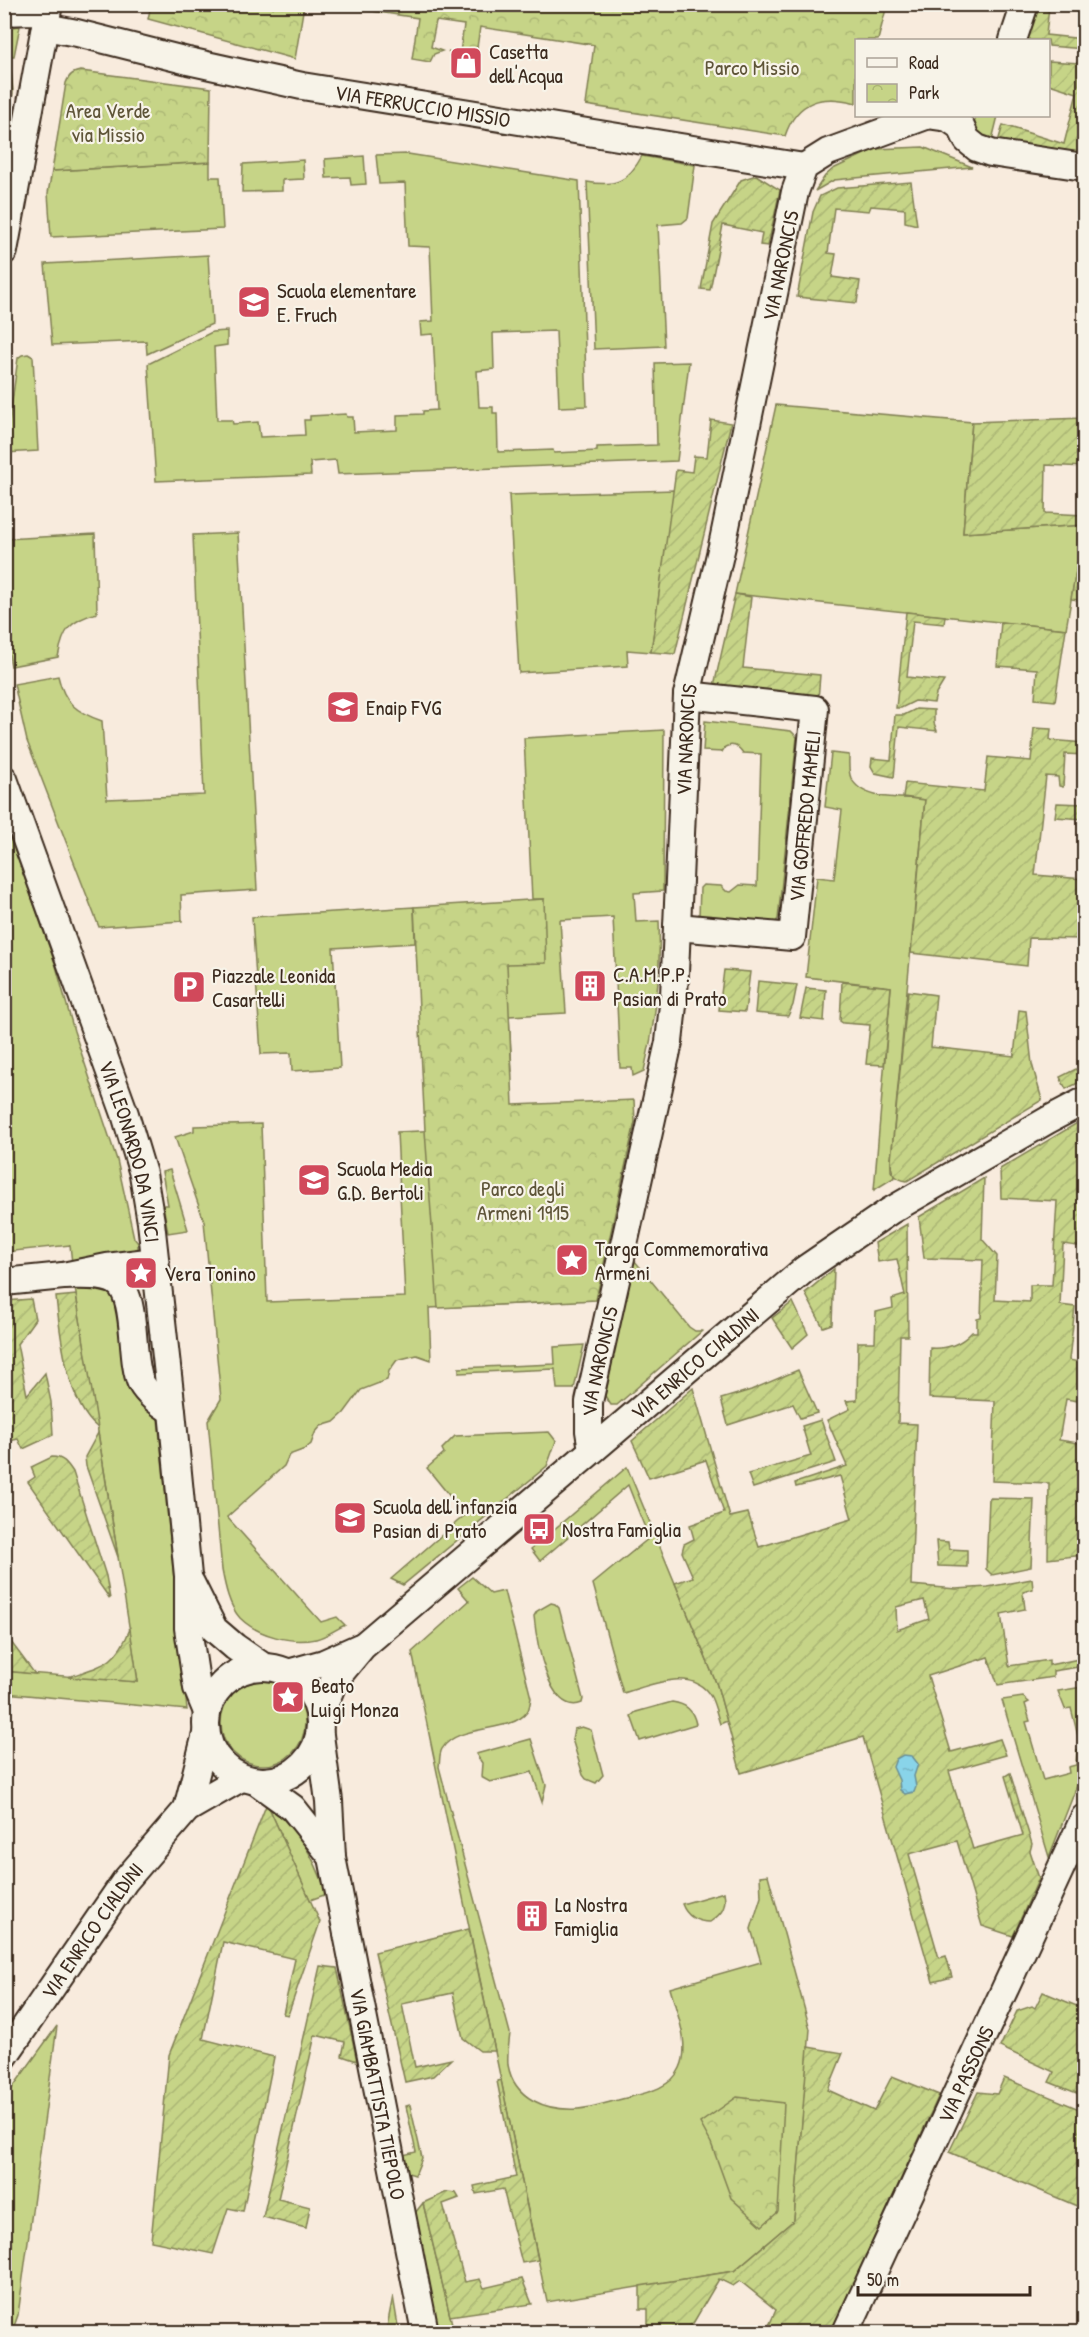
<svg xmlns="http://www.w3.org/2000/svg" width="1089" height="2337" font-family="'Patrick Hand',sans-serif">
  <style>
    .grass { fill: #c6d487; stroke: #807f52; stroke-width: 1.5 }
    .park { fill: url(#park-crowns); stroke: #807f52; stroke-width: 1.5 }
    .garden { fill: url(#garden-furrows); stroke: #807f52; stroke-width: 1.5; fill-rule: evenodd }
    .water { fill: url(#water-ripples); stroke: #6a9098; stroke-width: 1.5 }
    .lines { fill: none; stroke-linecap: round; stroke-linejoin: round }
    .minor-casing { stroke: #3b2a1e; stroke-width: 30 }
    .minor { stroke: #f7f3e8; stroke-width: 26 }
    .labels { text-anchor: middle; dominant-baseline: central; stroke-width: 4.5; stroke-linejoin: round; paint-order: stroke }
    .poi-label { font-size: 21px; fill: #3b2a1e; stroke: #f7f3e8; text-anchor: start }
    .park-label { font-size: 21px; fill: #5e5438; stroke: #f7f3e8 }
    .street-label { font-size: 21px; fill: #3b2a1e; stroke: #f7f3e8 }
  </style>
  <defs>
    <pattern id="park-crowns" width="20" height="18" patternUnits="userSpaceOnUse" patternTransform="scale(1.5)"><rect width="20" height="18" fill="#c6d487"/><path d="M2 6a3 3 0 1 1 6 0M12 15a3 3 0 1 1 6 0" fill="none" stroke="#abb674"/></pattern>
    <pattern id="garden-furrows" width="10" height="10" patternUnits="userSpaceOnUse" patternTransform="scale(1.5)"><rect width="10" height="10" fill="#c6d487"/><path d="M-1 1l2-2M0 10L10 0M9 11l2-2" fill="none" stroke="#abb674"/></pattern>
    <pattern id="water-ripples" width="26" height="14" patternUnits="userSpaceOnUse" patternTransform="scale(1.5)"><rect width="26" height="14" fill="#89d4e9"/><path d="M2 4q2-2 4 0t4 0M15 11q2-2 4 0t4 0" fill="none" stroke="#77b6c7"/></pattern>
  </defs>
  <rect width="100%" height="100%" fill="#f8ebdd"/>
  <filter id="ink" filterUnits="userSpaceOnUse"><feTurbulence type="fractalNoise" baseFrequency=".0167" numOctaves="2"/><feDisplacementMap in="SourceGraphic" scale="12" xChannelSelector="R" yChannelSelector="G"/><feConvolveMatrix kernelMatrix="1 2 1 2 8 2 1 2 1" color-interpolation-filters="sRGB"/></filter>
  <g filter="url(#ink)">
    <g class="grass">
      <path d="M20,26l-6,30h-9v-28z"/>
      <path d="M11,71l2,21 -8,52v-29z"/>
      <path d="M976,116h22l-6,24 -3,3 -16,-15z"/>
      <path d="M923,147l49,20 -138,13 -19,11 10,-15 8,-7 42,-20z"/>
      <path d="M408,154l171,27 8,225 -28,1 -3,-76 -63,2 1,36 -17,2 2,36h14v6h4l1,39 55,-2 1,3 43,-2v-4l60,-2 -2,-82 34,-1 -12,99 -339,13 -2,-14 -26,2 1,13 -155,6 -8,-117 64,-32 15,-1v14l-13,2 3,73h15l1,4 25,-2 2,15 45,-2 -1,-15h6v-4l36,-2 1,3h6l1,15 43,-2v-15l26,-1v-3l14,-1 -4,-76 -12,1 -1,-13 13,-1 -3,-74 -22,-1 -3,-63 -26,1 -3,-29z"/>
      <path d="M364,156l2,28 -15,1 -1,-8 -24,1 -1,-19z"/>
      <path d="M642,156l53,9 -7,53 -6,5 -24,2 6,121 -70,3 -7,-167c28,5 41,0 55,-26z"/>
      <path d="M303,160l1,19 -22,1v11l-40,1 1,-28z"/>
      <path d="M210,162v15h10l3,52 -172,8 -3,-44 4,-22z"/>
      <path d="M208,255l4,69 -65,30 -1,-13 -94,4 -7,-81z"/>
      <path d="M28,354l5,3 5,94 -33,2 13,-95 4,-3z"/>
      <path d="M776,405l196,17 -9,111 121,-8 -18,104 -331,-35z"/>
      <path d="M674,490l-23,162 -24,-2 1,16 -109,7 -10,-178z"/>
      <path d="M238,533l19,357 -76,5 1,26 -83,6 -72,-186 -13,-57 44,-8c6,27 18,36 44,45l5,78 97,-4 -11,-260z"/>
      <path d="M95,534l2,79c-28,8 -34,17 -39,44l-47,9 -6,-34v-93z"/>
      <path d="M705,721l86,10 6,6 -19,182 -2,3 -77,-6 1,-28 3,-3 18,1 5,5 5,1 9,-7 17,1 4,-132 -18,-1c-4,-6 -10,-10 -18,-6l-3,5 -19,-1z"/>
      <path d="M664,730l-1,161 -29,2 2,29 23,-1c2,51 -3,100 -15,150l-11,5 -1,-8h-12l-7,-151 -53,3 6,93 -57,3 3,55 -84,12 116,-184h-12l-8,-161z"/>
      <path d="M831,753l18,2c0,8 -1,16 2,23 12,24 52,19 74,21l-34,361v11l4,6 -21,13 17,-203 -85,-10 11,-100 17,2 8,-69 -17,-3z"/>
      <path d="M4,820l52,146 18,65 43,129 17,78 4,5v8l-66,12 -2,-18 -65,7z"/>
      <path d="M414,907l1,36 -82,5 7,120 -48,3 -1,-18 -30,1 -9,-137z"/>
      <path d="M635,1122l-30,135 -65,46 -111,5 2,52 -14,-5 -20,5 -8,11 -2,9 -26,10 -17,23 -10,9 -13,4 -6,7 -4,11 -6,5 -16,6 -5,11 -57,51 94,105 16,-5 8,8c-9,4 -19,12 -29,14 -24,5 -58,-3 -76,-21 -11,-12 -15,-32 -18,-48l-14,-149 13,-22 -17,-178 -29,-84 19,-6v-5l67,-2 6,178 138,-5 -8,-165z"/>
      <path d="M170,1170l18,60 -20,3 -5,-28h5l-6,-33z"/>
      <path d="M632,1251l2,9 55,67 6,4h7l-85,74h-6l-6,-9 6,-26 -5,-2z"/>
      <path d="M95,1286l22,8 28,111 13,14 29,291 -182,-17 -1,-22 134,11 -63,-394z"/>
      <path d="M584,1345l-10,44h-17l-2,-20 -96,4v-5l96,-4 -1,-17z"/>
      <path d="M549,1432l7,9 -9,25 -144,119 -12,-6 74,-64 -38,-47 17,-15 -2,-4 13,-13z"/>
      <path d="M627,1467l90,218 10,36 -7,3c-3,-9 -5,-19 -9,-27 -18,-32 -62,-11 -88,-4l-30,-109 56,-46 -21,-53 -88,76 -9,-12z"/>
      <path d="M472,1577l19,17 13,-3 27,107c-1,4 -1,10 -4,14 -16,22 -70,11 -85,37 -3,5 -2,12 -3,18l71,266c-1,10 -3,22 -2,32 6,34 38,46 70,44 13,-1 27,-6 40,-9 21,-6 52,-9 62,-32 11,-23 -4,-57 -10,-80l91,-26 -10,-33 10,-32 -1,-21 8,-1 42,154 -16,191 -60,51 -187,31 -135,-650 57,-51 -11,-13z"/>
      <path d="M551,1603l4,1 4,4 24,91 -1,4c-34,14 -46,-66 -48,-87l3,-5z"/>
      <circle cx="263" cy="1723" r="42"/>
      <path d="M1083,1687l1,81 -35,89 -47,-157 21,-3 6,5 -4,2 5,17 -4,1 17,58 26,-7 -1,-6 8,-2 1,-15 4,-2 -10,-40 -6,1 -7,-18z"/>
      <path d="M672,1702c14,2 21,8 24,22l-56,17 -9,-25 5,-4z"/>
      <path d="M582,1727l9,3 12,45 -7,8 -10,-4 -3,-4 -11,-36 2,-10z"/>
      <path d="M531,1739l15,46 -4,17 -10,-30 -42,10 -9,-5 1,-14 -6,-9z"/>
      <path d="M267,1803c33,31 45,48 60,91l-17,6z"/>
      <path d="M724,1892c3,15 -2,22 -14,30 -14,0 -23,-5 -28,-18z"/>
      <path d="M57,2026l-39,289 -6,17h-7v-234z"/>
      <path d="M410,2105l12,53 -7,17 -7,-2 -5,-18 13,-3 -10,-46z"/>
      <path d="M423,2203l31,129h-14l-3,-3 -22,-116z"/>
      <path d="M393,2296l6,36h-13z"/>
    </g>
    <g class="park">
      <path d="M151,5h153l-9,54 -147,-40z"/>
      <path d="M332,5h555l-9,35h-22v63c-34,-9 -59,-3 -71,33l-199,-31 8,-60 -114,-18 -6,41 -17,-2 -1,-7 -7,-7h11l4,-27 -28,-4 -5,26 11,4 -8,3 -4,8 -18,-3 6,-41z"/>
      <path d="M81,71l130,17 -1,74 -158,9 14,-88c3,-8 7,-11 15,-12z"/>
      <path d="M544,899l2,64 -39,1 6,141 121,-5 1,22 -39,178 -158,8 -13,-177 -11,-224z"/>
      <path d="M737,2097l47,6 -6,109 -16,14 -31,-28 -20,-55 -11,-20z"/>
    </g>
    <g class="garden">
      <path d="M1037,5h15l-3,2 -3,28 38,4v10l-35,-3 -1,-6h-21z"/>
      <path d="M1049,61l30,2v22l5,1v69l-86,-13 5,-17 61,19 13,-51 -28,-9z"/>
      <path d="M756,175l24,15 -12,56 -8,-1 2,-12 -39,-8 -13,65 -9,-1 12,-65 28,-44z"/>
      <path d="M911,182l6,43 -12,-3v-13l-34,-3 -2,5 -35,-3 -6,45 8,1 -4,23 28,4 -3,22 -60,-6 16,-85 7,-16 17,-8z"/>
      <path d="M1084,418v49l-38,-2 -1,48 39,2v86l-13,-2 13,-74 -121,8 9,-111z"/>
      <path d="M711,420l20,3 -56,231 -24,-2 25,-182 16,2 2,-16 13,1z"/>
      <path d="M735,594l16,3 -8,71 77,7 -2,25 -105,-10z"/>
      <path d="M906,612l39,4 -1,8 -31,-3 -6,56 37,4 -8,13 -2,9 -19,-2 -14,7h-5z"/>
      <path d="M1001,622l65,7 -11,72 -20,-2 2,-30 -40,-3z"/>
      <path d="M916,709l18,1v13l3,8 -38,-4 -5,50 -19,-4 -4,-7 1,-8 19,2 4,-45h9z"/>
      <path d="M1034,728l17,1 -1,11 34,3v12l-19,-1 -2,33 -4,-1 -1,-9 -12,-1 -11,99 49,4v60l-55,-1 -2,28 -116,-13 14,-153 -22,-3 2,-14 79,8 4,-34 43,4z"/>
      <path d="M1057,803l27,1v15l-29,-2z"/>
      <path d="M724,970l26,2 -5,40 -26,-2z"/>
      <path d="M758,981l39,4 -4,20 -5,11 -33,-3z"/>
      <path d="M842,982l49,5 -7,78 -18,-1 4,-39 -27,-2 -3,-2z"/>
      <path d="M806,988l20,2 -2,31 -24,-3z"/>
      <path d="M908,991l28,4 -5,52 83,9 5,-46 7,1 6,53 10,36 -135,81c-13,-2 -16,-8 -16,-21z"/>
      <path d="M1084,1065v15l-18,9 -6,-12z"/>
      <path d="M1084,1119v128l-21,-3 -3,61 15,2 -6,53 15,3v39l-18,-3 -7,41 25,4v111l-36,4 1,-76 -57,-2 3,-80 -66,-3 1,-50c17,1 30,-3 42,-16h5v-13l4,-1 2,-58 -59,-2 -5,-41 65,-39 -2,61 15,17 -2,44 35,2v-17h22l5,-84 -56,-3 -1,-29z"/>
      <path d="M907,1224l1,112h-8l-2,87 19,1 -6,161 45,4 32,-2 44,-8 1,10 -10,3 2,17 -24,5 8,52 40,-6v5l35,-7v8l-31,5v6l-55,8 -10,-28 -60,19 23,76 49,-13 6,16 -57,16 24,78 50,-14 -18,-59 5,-3 22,71 -2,7 9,27 -26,58 -31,-10 -25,-85 -48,13 30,104 7,-2 6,21 -19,5 -70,-245 -122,36 -24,-88 -42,-102 18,-6 -11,-25 2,-8 10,-5 -4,-14 34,-12 -18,-53 -57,18 -17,-37 61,-53 37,129 18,-4 11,34 93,-28 -12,-43 -44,11 -1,-4 52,-17 -20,-46 23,-11 -4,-8 11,-1 1,-58h17l1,-30 17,-4 -1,-9 13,-4 -8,-36 -19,3 -3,-19zM924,1600l5,19 -32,11 -1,-23z"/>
      <path d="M834,1269l-2,55 -9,3 -18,-34z"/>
      <path d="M76,1295l22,133c-31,-24 -38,-94 -42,-131z"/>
      <path d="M31,1299l4,20 -18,25 10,51 18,-22 6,29 2,33 -30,14 -5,-10 -9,2 -4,-16v-124z"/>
      <path d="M793,1302l15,32 -16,14 -20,-30z"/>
      <path d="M798,1370l19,43 -17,5 -7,-14 -65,21 -7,-26 30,-9z"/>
      <path d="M821,1420l15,42 -83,26 -5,-14 63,-18 -9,-30z"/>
      <path d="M98,1433l20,124 -32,-91 -1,-9z"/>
      <path d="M52,1457c11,0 15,6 21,15l33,104 4,23 -82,-117 7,-5 -4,-10z"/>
      <path d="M989,1498l45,1 -3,68 -39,8 -6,-6z"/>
      <path d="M936,1541l12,1 1,7 18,1v17l-29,-1z"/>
      <path d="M130,1629l8,53 -70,-5c35,-12 48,-12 62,-48z"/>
      <path d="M5,1634l30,40 -30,-3z"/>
      <path d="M267,1803l53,119 -32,93 -5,-1 12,-55 -72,-17 -20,97 71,18 -31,154 -15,-3 -15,46 -62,-13 18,-186z"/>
      <path d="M469,1929l26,122h-15l-17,-13 -10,-45 -51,11 13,63 36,-8 -18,17 -28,6 -30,-130z"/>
      <path d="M320,1966l17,2 20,93 -15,-5 3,-14 -30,-7 -37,164 32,8 -4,21 -43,-11z"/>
      <path d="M1043,1992l41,17v87l-35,-14 5,-10 -54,-25 17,-36 15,-5 3,2z"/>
      <path d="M808,2047l35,6 -15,37 46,21 18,-35 47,19 -108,237h-65l10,-22 -36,-29 -7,5 -14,-7 -31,53h-40v-23h-8v-23l94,-15 60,-51z"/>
      <path d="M1004,2078l80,33v98l-135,-57 29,-60 19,2z"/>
      <path d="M501,2080l37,180 -16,3 -19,-74 -27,5 -2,-8 42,-9 -19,-96z"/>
      <path d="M447,2192l9,1 3,5 -16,6 22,78 15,-3 4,9 38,-9 10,25 -82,12 -27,-113z"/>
    </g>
    <path class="water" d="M903,1755l9,1 6,8 -4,12 2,11 -2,5 -9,2 -5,-4 -1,-10 -6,-13 3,-8z"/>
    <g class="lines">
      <g class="minor-casing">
        <g id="minor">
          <path d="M4,12l29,-1 14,3"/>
          <path id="s1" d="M45,27l32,6 111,28 114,25 502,81"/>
          <path d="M1013,40l12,-36"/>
          <path d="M934,116l14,2 13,9 6,13 10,8 14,5 93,14"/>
          <path d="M4,251l45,-247"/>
          <path id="s2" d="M4,779l121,335 18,60 8,48 21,189 16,165v52l9,60 10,24"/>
          <path id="s3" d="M677,927l115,10 23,-228 -128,-14"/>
          <path d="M63,1276c16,0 37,-2 52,5 24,13 14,77 26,102 7,12 19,21 31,28"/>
          <path d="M4,1282l59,-6 44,-9 48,-6"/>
          <path id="s4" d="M592,1450l-3,-19v-29l80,-360 5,-46 13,-301 35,-149 73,-354 9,-25 24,-15 98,-36"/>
          <path d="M191,1583l23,46 21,18 29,20"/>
          <circle cx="263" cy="1724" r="57"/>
          <path d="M288,1673l36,-10 36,-16"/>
          <path id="s5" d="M320,1715l14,-34 29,-35 442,-377 85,-58 158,-91 36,-19"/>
          <path id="s6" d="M320,1735l9,66 3,56 93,475"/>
          <path d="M257,1782l36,26 39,49"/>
          <path d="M187,1809l19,-75"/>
          <path id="s7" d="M4,2057l121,-176 62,-72 54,-31"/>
          <path id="s8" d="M846,2332l238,-514"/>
        </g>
      </g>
      <use href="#minor" class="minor"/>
    </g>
  </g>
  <defs>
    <g id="shop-square" transform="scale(1.725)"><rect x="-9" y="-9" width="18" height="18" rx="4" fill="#d1495b" stroke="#f7f3e8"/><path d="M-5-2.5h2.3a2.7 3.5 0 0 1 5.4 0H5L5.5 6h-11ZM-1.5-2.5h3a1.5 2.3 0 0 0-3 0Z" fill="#fff"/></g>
    <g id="school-square" transform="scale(1.725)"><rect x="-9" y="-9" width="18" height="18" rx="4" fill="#d1495b" stroke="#f7f3e8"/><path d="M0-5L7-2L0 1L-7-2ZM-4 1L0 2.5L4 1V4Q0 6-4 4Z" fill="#fff"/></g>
    <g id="building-square" transform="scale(1.725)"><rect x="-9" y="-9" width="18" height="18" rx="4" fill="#d1495b" stroke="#f7f3e8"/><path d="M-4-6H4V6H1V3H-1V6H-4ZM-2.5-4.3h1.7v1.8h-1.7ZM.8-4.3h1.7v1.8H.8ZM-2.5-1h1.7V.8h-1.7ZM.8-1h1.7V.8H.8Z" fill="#fff"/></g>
    <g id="parking-square" transform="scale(1.725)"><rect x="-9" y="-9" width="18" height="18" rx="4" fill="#d1495b" stroke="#f7f3e8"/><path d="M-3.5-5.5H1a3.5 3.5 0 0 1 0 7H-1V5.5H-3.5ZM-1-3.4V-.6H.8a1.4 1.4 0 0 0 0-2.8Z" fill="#fff"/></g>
    <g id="sight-square" transform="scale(1.725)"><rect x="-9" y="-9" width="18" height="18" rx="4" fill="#d1495b" stroke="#f7f3e8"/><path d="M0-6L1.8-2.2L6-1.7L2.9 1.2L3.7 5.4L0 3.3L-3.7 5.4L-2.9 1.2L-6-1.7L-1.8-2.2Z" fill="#fff"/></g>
    <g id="bus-square" transform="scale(1.725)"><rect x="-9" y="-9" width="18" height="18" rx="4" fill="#d1495b" stroke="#f7f3e8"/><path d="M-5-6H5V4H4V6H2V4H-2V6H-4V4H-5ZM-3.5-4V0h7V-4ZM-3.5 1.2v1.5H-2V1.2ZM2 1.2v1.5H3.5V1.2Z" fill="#fff"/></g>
  </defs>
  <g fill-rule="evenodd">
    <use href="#shop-square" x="466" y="63"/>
    <use href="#school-square" x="254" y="302"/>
    <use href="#school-square" x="343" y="707"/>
    <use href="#building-square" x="590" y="986"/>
    <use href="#parking-square" x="189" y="987"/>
    <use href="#school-square" x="314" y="1180"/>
    <use href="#sight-square" x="572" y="1260"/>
    <use href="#sight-square" x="141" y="1273"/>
    <use href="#school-square" x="350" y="1518"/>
    <use href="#bus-square" x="539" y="1529"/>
    <use href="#sight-square" x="288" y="1697"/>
    <use href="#building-square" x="532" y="1916"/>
  </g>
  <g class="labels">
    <g class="poi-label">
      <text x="489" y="51">Casetta<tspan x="489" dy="24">dell'Acqua</tspan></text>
      <text x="277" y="290">Scuola elementare<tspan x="277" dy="24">E. Fruch</tspan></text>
      <text x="366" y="707">Enaip FVG</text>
      <text x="613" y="974">C.A.M.P.P.<tspan x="613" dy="24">Pasian di Prato</tspan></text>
      <text x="212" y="975">Piazzale Leonida<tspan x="212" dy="24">Casartelli</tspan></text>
      <text x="337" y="1168">Scuola Media<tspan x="337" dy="24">G.D. Bertoli</tspan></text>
      <text x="595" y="1248">Targa Commemorativa<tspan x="595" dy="24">Armeni</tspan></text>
      <text x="164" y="1273">Vera Tonino</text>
      <text x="373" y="1506">Scuola dell'infanzia<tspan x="373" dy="24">Pasian di Prato</tspan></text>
      <text x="562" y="1529">Nostra Famiglia</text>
      <text x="311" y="1685">Beato<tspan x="311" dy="24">Luigi Monza</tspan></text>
      <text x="555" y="1904">La Nostra<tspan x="555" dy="24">Famiglia</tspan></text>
    </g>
    <g class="park-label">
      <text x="752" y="67">Parco Missio</text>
      <text x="108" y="110">Area Verde<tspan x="108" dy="24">via Missio</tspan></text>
      <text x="523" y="1188">Parco degli<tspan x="523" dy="24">Armeni 1915</tspan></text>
    </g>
    <g class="street-label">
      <text stroke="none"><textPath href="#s1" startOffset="386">VIA FERRUCCIO MISSIO</textPath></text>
      <text stroke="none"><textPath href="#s4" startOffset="1204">VIA NARONCIS</textPath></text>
      <text stroke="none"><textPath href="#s4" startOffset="720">VIA NARONCIS</textPath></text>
      <text stroke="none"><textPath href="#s3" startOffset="237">VIA GOFFREDO MAMELI</textPath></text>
      <text stroke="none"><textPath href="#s2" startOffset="394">VIA LEONARDO DA VINCI</textPath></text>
      <text stroke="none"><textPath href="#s4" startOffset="90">VIA NARONCIS</textPath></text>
      <text stroke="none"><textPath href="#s5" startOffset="518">VIA ENRICO CIALDINI</textPath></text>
      <text stroke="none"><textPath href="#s7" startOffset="154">VIA ENRICO CIALDINI</textPath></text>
      <text stroke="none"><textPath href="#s8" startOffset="284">VIA PASSONS</textPath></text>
      <text stroke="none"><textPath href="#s6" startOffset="364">VIA GIAMBATTISTA TIEPOLO</textPath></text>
    </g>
  </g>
  <rect width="1089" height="2337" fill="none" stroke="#f7f3e8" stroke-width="24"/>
  <rect x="12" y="12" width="1065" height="2313" fill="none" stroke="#3b2a1e" stroke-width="2" filter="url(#ink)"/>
  <rect x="855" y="39" width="195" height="78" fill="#f7f3e8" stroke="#aca397" stroke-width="1.5"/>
  <rect x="867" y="58" width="30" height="9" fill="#f7f3e8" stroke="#aca397" stroke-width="1.5"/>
  <text x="909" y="69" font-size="18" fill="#3b2a1e">Road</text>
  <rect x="867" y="84" width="30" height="18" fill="url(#park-crowns)" stroke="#aca397" stroke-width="1.5"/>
  <text x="909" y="99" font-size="18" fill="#3b2a1e">Park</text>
  <path d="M858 2286v9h172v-9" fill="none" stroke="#3b2a1e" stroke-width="3"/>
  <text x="867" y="2286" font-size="18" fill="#3b2a1e" stroke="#f7f3e8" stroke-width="4.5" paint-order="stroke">50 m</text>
</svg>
